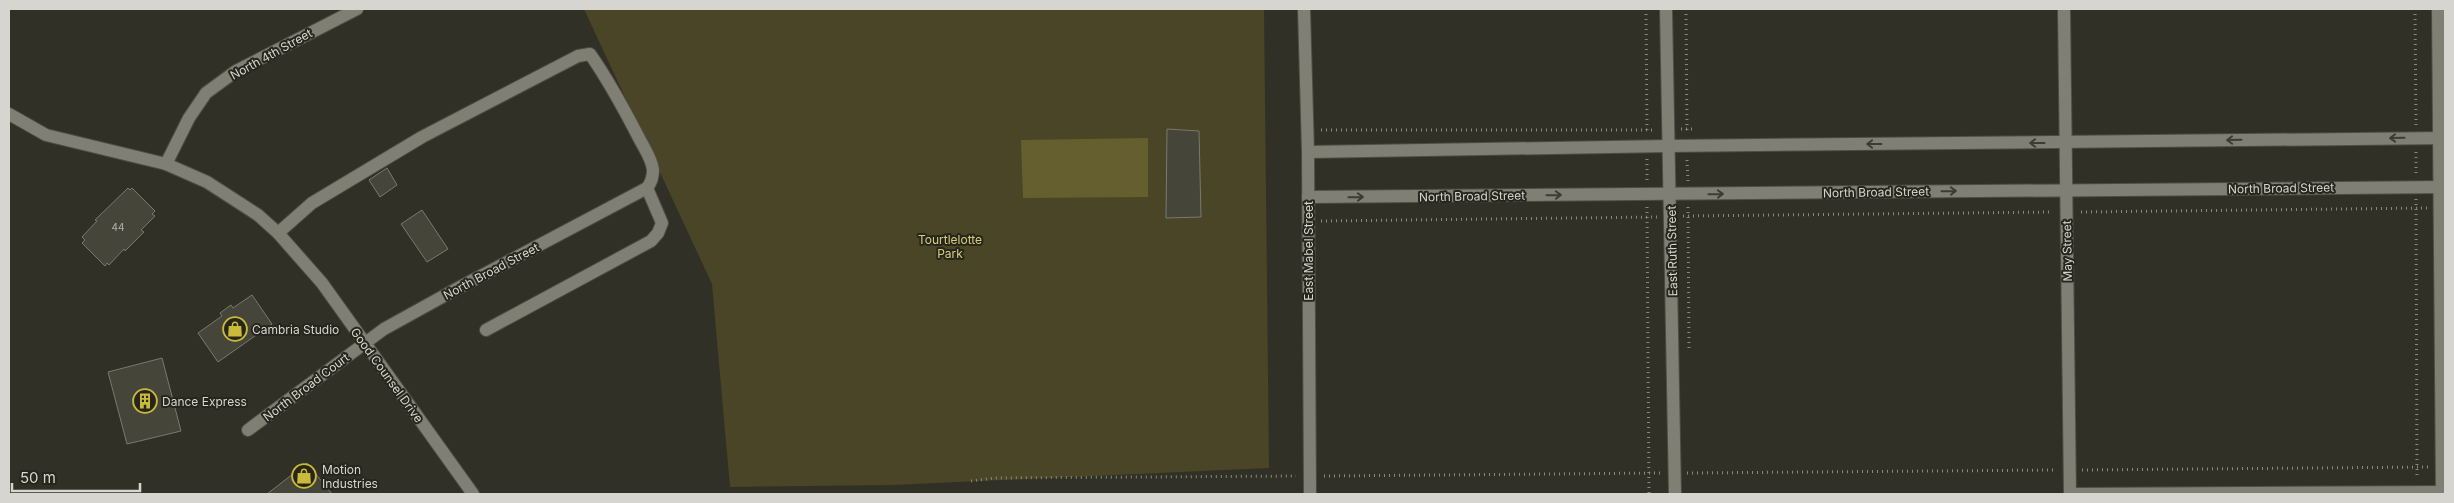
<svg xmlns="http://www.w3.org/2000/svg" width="2454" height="503" font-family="Inter,sans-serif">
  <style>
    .green { fill: #494526 }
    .water { fill: #655f2f }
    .building { fill: #46453a; stroke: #7a796d }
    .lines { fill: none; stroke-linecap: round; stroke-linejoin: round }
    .minor-casing { stroke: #4e4d45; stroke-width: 14 }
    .path { stroke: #898880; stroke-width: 3; stroke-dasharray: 1 4; stroke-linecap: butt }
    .minor { stroke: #807f73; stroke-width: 12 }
    .oneway { stroke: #3d3c32 }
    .labels { text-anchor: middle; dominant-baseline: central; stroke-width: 4; stroke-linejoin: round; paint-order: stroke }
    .number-label { font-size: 10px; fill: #b2b1aa }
    .street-label { font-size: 12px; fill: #d6d5cf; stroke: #27261c }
    .park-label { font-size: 12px; fill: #d6cd81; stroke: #27261c }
    .poi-label { font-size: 12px; fill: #d6d5cf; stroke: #27261c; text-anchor: start }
  </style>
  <rect width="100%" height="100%" fill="#313026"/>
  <path class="green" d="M584,9h680l5,459 -377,17 -162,2 -18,-203z"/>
  <path class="water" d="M1148,138v59l-125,1 -2,-58z"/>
  <g class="building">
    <path d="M1167,129l32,2 2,86 -35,1z"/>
    <path d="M387,168l10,17 -17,12 -11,-17z"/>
    <path d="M128,188l2,2 2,-2 23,23 -3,3 3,2 -14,14 3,2 -19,19 -1,-2 -15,16 -2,-2 -2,3 -23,-23 3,-3 -3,-3 15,-16 -2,-1z"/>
    <path d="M422,210l26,39 -21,13 -26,-38z"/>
    <path d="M252,295l20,29 -54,38 -20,-29 24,-17 -2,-3 11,-8 2,3z"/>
    <path d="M162,358l19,73 -54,13 -19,-72z"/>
    <path d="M307,463l25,31h-65z"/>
  </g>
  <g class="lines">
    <g class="minor-casing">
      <g id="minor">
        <path d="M1304,9l4,143 2,342"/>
        <path d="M1666,9l9,485"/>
        <path d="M2064,9l6,485"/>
        <path d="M2438,9l4,485"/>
        <path d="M9,114l37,21 120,29 41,18 51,33 20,18 44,50 151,211"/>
        <path d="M1308,152l360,-6 777,-8"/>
        <path d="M166,164l23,-46 17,-25 30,-22 121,-62"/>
        <path d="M1308,197l1137,-10"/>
        <path d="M486,330l165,-89 7,-8 4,-10 -15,-35"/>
        <path d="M248,430l136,-101 76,-42 187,-99c4,-5 6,-10 6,-18 -1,-11 -9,-22 -14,-32 -15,-29 -30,-57 -49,-84l-12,2 -156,81 -110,66 -34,30"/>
        <path d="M2071,494l374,-2"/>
      </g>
    </g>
    <g class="path">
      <path d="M1646,9l1,122"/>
      <path d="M1686,9l1,122"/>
      <path d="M2415,9l1,117"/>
      <path d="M1681,129h14"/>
      <path d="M1321,130h334"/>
      <path d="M2416,152v21"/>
      <path d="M1647,159v22"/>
      <path d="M1687,160l1,21"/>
      <path d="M2416,199l1,279"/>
      <path d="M1647,207l2,287"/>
      <path d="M1688,207l1,142"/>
      <path d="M2081,212l346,-4"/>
      <path d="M1683,216l369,-4"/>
      <path d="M1321,221l336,-4"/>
      <path d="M2082,470l346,-3"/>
      <path d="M1687,473l369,-3"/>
      <path d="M1324,476l337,-3"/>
      <path d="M971,481l23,-3 302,-2"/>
    </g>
    <use href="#minor" class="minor"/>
  </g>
  <defs><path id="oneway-shaft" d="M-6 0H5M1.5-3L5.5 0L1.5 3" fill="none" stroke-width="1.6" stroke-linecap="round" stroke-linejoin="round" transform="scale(1.25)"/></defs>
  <g class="oneway">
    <use href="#oneway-shaft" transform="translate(2397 138) rotate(179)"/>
    <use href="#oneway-shaft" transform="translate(2234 140) rotate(179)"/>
    <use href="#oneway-shaft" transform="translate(2037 143) rotate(180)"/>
    <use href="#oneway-shaft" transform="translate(1874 144) rotate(180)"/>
    <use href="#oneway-shaft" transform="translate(1949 191) rotate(-1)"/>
    <use href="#oneway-shaft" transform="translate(1716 194) rotate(-1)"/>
    <use href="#oneway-shaft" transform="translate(1554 195) rotate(-1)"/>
    <use href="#oneway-shaft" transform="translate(1356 197) rotate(-1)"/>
  </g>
  <defs>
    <g id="shop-ring" transform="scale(1.25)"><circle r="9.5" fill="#27261c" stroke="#caba3a" stroke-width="1.5"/><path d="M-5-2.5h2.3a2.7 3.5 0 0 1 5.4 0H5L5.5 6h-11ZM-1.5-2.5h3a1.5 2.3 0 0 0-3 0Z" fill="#caba3a"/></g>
    <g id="building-ring" transform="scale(1.25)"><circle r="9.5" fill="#27261c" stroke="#caba3a" stroke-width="1.5"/><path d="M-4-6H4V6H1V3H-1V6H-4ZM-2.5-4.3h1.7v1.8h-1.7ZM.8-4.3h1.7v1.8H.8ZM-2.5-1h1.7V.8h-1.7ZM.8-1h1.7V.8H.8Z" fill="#caba3a"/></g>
  </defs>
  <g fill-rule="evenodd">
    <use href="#shop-ring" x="235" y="329"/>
    <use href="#building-ring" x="145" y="401"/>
    <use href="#shop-ring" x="304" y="476"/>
  </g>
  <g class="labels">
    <g class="number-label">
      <text x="118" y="227">44</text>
    </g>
    <g class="street-label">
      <text transform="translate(271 54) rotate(-29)">North 4th Street</text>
      <text transform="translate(2281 188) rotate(-1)">North Broad Street</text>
      <text transform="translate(1876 192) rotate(-1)">North Broad Street</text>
      <text transform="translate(1472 196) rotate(-1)">North Broad Street</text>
      <text transform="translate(1308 251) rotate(-90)">East Mabel Street</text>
      <text transform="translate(1672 251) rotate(-91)">East Ruth Street</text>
      <text transform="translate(2067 251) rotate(-91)">May Street</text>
      <text transform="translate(491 271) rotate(-28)">North Broad Street</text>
      <text transform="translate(387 375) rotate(54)">Good Counsel Drive</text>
      <text transform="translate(306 387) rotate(-37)">North Broad Court</text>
    </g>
    <g class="park-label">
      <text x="950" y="239">Tourtlelotte<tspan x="950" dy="14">Park</tspan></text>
    </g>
    <g class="poi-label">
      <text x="252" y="329">Cambria Studio</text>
      <text x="162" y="401">Dance Express</text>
      <text x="322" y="469">Motion<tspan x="322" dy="14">Industries</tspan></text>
    </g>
  </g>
  <rect width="2454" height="503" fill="none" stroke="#d6d5cf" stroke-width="20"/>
  <path d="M12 483v8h128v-8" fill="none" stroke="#d6d5cf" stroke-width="2.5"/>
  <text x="20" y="483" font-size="15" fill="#d6d5cf" stroke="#27261c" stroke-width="4" paint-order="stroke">50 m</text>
</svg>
